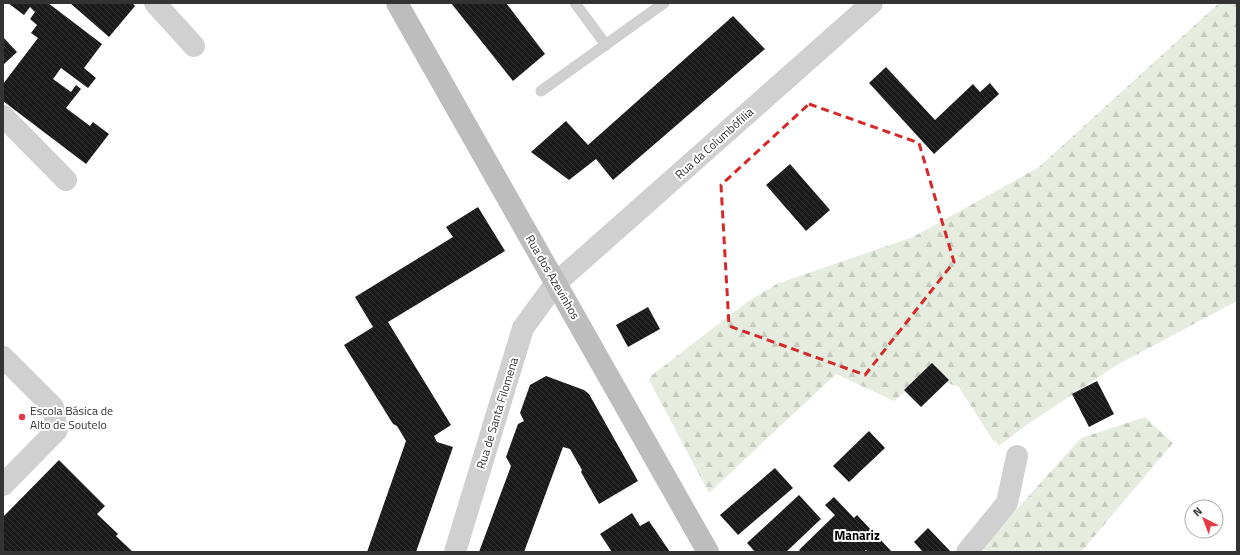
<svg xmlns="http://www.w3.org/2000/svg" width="1240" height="555" font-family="'Titillium Web',sans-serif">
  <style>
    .forest { fill: url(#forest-firs) }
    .building { fill: url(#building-back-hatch) }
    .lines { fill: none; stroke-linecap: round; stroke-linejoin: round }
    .lane { stroke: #d0d0d0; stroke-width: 11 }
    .street { stroke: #d0d0d0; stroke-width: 22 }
    .secondary { stroke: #bdbdbd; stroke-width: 22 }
    .marked { fill: none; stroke: #d62828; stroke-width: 3; stroke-dasharray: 8 5; stroke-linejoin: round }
    .poi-dot { fill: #e63946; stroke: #fff; stroke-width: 1.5 }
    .labels { text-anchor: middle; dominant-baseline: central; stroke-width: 4; stroke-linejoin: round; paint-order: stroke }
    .street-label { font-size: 12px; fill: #333; stroke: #fff }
    .poi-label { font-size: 12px; fill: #333; stroke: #fff; text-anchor: start }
    .neighbourhood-label { font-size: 13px; font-weight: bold; fill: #000; stroke: #fff }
  </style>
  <defs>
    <pattern id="forest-firs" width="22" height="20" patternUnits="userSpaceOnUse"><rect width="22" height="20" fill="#e6ecdf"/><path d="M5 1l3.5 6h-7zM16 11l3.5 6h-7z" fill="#c6cbc0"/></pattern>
    <pattern id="building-back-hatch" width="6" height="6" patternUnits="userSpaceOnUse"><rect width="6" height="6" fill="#1a1a1a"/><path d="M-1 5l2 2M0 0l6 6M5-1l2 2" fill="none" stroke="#333"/></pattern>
  </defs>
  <rect width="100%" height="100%" fill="#fff"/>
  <g class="forest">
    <path d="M1219,3h18v298l-120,64 -89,59 -29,22 -4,-6 -1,2 -35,-55 -34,-12 -31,26 -58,-27 -127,119 -60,-113 2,-4 96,-74 33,-20 4,1 1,-2 128,-44 126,-70z"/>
    <path d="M1145,417l28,26 -92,109h-88l-12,-3 100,-111z"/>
  </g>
  <g class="building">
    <path d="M8,3h40l54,41 -18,24 12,10 -8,10 -27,-20 -8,11 18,13 5,-7 5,4 -15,19 24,18 3,-4 16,12 -23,30 -83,-63v-17l35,-46 -7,-5 6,-8 -7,-6 5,-7 -5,-5 -6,8z"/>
    <path d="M70,3h62l3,3 -26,31z"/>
    <path d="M451,3h55l39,51 -32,27z"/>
    <path d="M733,16l32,33 -152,131 -17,-21 -27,21 -38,-28 35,-31 22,24z"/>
    <path d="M3,37l14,15 -14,13z"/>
    <path d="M886,67l49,53 38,-36 7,8 10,-9 9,11 -65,60 -65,-71z"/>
    <path d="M790,164l40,46 -24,21 -40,-46z"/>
    <path d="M478,207l27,44 -117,71 63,103 -17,11 3,6 16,5 -37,105h-49l39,-111 -9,-15 -4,-2 -49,-79 29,-18 -18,-30 98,-60 -7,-10z"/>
    <path d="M648,307l12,22 -32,18 -12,-22z"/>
    <path d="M932,363l17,17 -28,27 -17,-17z"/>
    <path d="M546,376l38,14 5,4 49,87 -39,23 -18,-32 1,-2 -12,-21 -7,-2 -39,105h-45l32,-86 -5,-9 12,-33 6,-3 -4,-8 10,-28z"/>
    <path d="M1097,381l17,33 -25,13 -17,-33z"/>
    <path d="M869,431l16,17 -36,34 -16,-16z"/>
    <path d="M59,460l46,46 -8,8 21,20 -2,2 17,16h-130v-35z"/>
    <path d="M775,468l18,20 -55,47 -18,-20z"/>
    <path d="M799,495l22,24 -35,33h-31l-8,-9z"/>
    <path d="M834,497l20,21 3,-3 35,37h-24l-2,-2 -2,2h-63l-2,-2 36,-35 -10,-10z"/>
    <path d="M632,513l8,13 9,-5 21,31h-58l-12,-18z"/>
    <path d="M928,528l23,24h-28l-9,-10z"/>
  </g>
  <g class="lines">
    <g class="lane">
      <path d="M575,3l31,42"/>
      <path d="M541,91l123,-88"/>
    </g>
    <g class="street">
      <path d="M155,3l39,43"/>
      <path d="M3,116l63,64"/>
      <path d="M3,357l50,50 4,23 -54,55"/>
      <path d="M455,552l68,-224 33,-45 316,-280"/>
      <path d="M967,552l40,-49 10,-47"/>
    </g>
    <path class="secondary" d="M397,3l311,549"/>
  </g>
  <path class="marked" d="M809,104l110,39 35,119 -89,113 -136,-49 -8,-141z"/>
  <circle class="poi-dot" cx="22" cy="417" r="4"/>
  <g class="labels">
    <g class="street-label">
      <text transform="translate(714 143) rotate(-42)">Rua da Columbófilia</text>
      <text transform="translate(553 277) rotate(60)">Rua dos Azevinhos</text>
      <text transform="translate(497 413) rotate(-73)">Rua de Santa Filomena</text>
    </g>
    <g class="poi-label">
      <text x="30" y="410">Escola Básica de<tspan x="30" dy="14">Alto de Soutelo</tspan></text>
    </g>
    <g class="neighbourhood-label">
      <text x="857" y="535">Manariz</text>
    </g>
  </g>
  <rect width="1240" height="555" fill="none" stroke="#333333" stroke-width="8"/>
  <g transform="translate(1204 519) rotate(318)"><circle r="19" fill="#ffffff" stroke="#adadad"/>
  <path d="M0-3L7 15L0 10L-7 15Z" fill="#e63946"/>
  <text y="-6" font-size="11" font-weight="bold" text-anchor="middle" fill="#333333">N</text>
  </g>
</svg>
